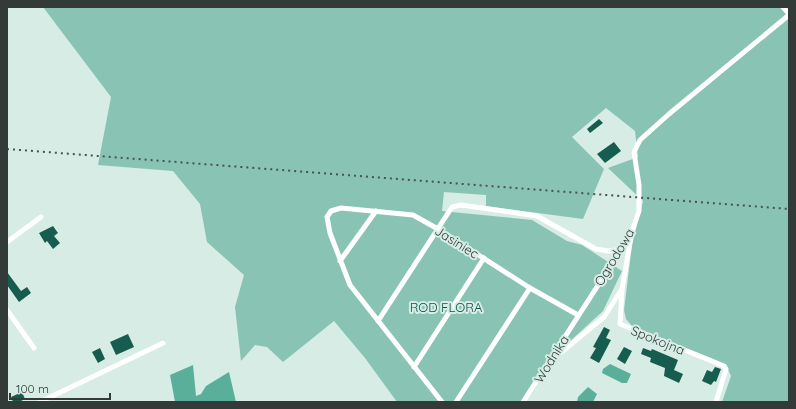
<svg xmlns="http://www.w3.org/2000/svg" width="796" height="409" font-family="Quicksand,sans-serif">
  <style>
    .green { fill: #89c3b4 }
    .water { fill: #5aaf9b }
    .building { fill: #175d4f }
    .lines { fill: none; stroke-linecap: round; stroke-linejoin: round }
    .minor { stroke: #fff; stroke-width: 5 }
    .rail { stroke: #485250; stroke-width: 2; stroke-dasharray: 2 4; stroke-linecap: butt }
    .labels { text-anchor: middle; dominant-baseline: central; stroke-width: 4; stroke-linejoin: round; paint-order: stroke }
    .street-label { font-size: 13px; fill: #333b39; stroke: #d6ece5 }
    .park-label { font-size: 13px; fill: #0a5547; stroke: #d6ece5 }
  </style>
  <rect width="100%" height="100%" fill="#d6ece5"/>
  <path class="green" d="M43,7h746v395h-67l9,-26 -4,-9 -9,-6 -86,-35 -6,-7 -2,-9 8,-65 11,-44 -35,-33 30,-11 -3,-26 -29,-23 -34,29 32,32 -21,50 -97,-13v-11l-42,-3 -2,19 90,9 35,21 15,4 40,26 -19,40 -58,53 -24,38h-124l-32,-44 -31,-37 -51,41 -16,-15 -12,-2 -14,16 -6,-54 9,-32 -37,-33 -7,-38 -27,-33 -75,-6 13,-68z"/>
  <g class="water">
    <path d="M610,364l21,10 -4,9h-5l-20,-10 1,-4z"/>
    <path d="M193,365l3,31 5,-2 5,-8 23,-14 7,30h-61l-5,-27z"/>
    <path d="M588,387l9,7 -4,8h-16l1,-5z"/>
  </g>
  <g class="building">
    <path d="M599,119l4,4 -13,10 -3,-4z"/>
    <path d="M614,142l7,9 -16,12 -8,-9z"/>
    <path d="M53,226l5,7 -4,3 6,7 -7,6 -6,-8 -2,2 -6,-10z"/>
    <path d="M7,272l14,19 6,-4 4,6 -12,9 -12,-17z"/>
    <path d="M604,327l6,3 -4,8 5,2 -12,23 -9,-5 6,-10 -3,-1z"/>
    <path d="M128,334l6,13 -18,8 -6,-13z"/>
    <path d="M624,347l8,4 -7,13 -8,-5z"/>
    <path d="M100,348l5,11 -7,4 -6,-11z"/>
    <path d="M643,348l8,3 1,-2 26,11 -4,10 9,4 -4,9 -15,-7 1,-8 -15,-6 1,-4 -10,-4z"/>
    <path d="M715,367l6,2 -5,13 -2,-1 -3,4 -9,-4 5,-11 5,2z"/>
    <path d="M22,392l3,7 -6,3h-6l-2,-5z"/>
  </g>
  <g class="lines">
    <g class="minor">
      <path d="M783,7l6,7"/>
      <path d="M7,242l34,-25"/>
      <path d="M340,261l36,-50"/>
      <path d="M622,289l9,-52"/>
      <path d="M7,310l27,38"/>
      <path d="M378,321l74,-114 9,-2 76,11 59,33 12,2 8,-1 7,-6"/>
      <path d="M552,360l52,-43 18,-28 -2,35 104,42 2,3 -10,33"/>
      <path d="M414,367l70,-109"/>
      <path d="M40,402l123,-59"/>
      <path d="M442,402l-92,-117 -20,-52 -3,-16 4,-6 10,-3 72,7 25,14 92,59 48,27"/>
      <path d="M456,402l74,-114"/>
      <path d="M523,402l108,-168 8,-23v-26l-5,-33 6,-12 29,-26 120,-99"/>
    </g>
    <path class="rail" d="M7,149l782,60"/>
  </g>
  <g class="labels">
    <g class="street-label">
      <text transform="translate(457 242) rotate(32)">Jasiniec</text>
      <text transform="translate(614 257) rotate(-59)">Ogrodowa</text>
      <text transform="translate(658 340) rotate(22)">Spokojna</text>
      <text transform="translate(551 359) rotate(-58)">Wodnika</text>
    </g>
    <g class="park-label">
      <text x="446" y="307">ROD FLORA</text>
    </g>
  </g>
  <rect width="796" height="409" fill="none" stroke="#333b39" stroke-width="16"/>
  <path d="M10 393v6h100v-6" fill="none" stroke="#333b39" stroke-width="2"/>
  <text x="16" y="393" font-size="12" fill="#333b39" stroke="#d6ece5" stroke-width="3" paint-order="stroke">100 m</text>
</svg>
